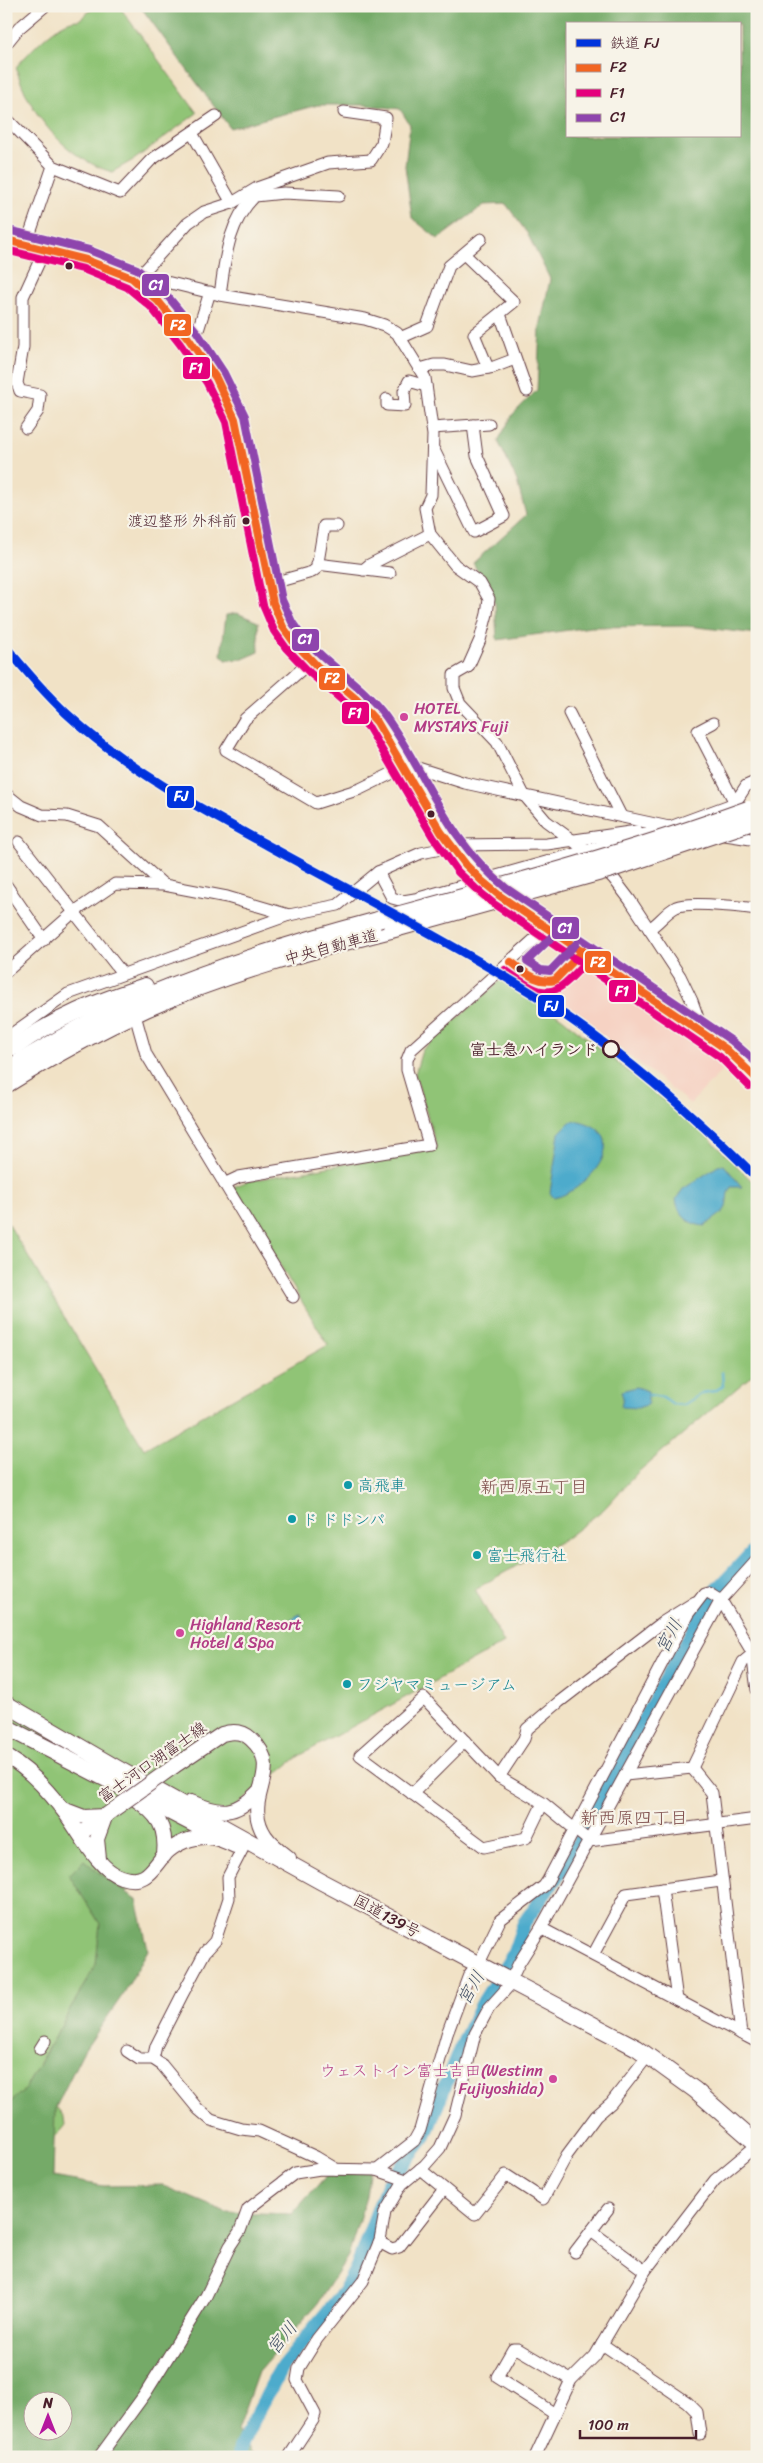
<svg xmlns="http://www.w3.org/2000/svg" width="763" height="2463" font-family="Sriracha,'Klee One',sans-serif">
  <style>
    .built { fill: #f6d2c3 }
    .green { fill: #90c476; stroke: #6d7250 }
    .forest { fill: #74aa67; stroke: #5f6449; fill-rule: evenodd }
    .water { fill: #4dabcc; stroke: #4c657c }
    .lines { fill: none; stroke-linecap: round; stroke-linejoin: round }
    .stream { stroke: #4dabcc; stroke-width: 2.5 }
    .river { stroke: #4dabcc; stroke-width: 14 }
    .minor-casing { stroke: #633c42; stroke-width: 13 }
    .major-casing { stroke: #633c42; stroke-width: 16 }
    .highway-casing { stroke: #633c42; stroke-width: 18 }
    .minor { stroke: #fff; stroke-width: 11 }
    .major { stroke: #fff; stroke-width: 14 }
    .highway { stroke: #fff; stroke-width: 16 }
    .major-bridge-casing { stroke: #633c42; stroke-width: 16; stroke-linecap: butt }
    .highway-bridge-casing { stroke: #633c42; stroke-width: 18; stroke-linecap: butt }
    .major-bridge { stroke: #fff; stroke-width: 14 }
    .highway-bridge { stroke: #fff; stroke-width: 16 }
    .bus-1-casing { stroke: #f7f3e8; stroke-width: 11 }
    .bus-2-casing { stroke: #f7f3e8; stroke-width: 11 }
    .bus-3-casing { stroke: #f7f3e8; stroke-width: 11 }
    .bus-1 { stroke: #f26522; stroke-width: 8 }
    .bus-2 { stroke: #e5007d; stroke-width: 8 }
    .bus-3 { stroke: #8e44ad; stroke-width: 8 }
    .rail-1-casing { stroke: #f7f3e8; stroke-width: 12 }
    .rail-1 { stroke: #03d; stroke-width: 9 }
    .bus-dot { fill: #4a1f2b; stroke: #f7f3e8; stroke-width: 2 }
    .hotel-dot { fill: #d1479c; stroke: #f7f3e8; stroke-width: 2 }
    .stop-dot { fill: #f7f3e8; stroke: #4a1f2b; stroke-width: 2.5 }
    .culture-dot { fill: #0f9aa8; stroke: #f7f3e8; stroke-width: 2 }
    .labels { text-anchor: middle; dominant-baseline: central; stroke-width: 4.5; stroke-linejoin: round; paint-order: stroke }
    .bus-label { font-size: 15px; fill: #4a1f2b; stroke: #f7f3e8; text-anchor: end }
    .hotel-label { font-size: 16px; fill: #b23c85; stroke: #f7f3e8; text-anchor: start }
    .street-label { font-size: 16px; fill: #4a1f2b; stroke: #f7f3e8 }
    .stop-label { font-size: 16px; font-weight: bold; fill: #4a1f2b; stroke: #f7f3e8; text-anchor: end }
    .culture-label { font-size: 16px; fill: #0d838f; stroke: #f7f3e8; text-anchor: start }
    .neighbourhood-label { font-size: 18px; fill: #7f4f4d; stroke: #f7f3e8 }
    .water-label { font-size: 18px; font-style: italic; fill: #4b576b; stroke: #f7f3e8 }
    .line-badge { stroke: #f7f3e8; stroke-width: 2 }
    .badge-label { font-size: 14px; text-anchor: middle; font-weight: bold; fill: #fff }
  </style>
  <rect width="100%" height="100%" fill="#f7f3e8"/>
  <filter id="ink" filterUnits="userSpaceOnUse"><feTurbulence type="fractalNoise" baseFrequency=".02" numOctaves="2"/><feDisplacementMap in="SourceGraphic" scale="10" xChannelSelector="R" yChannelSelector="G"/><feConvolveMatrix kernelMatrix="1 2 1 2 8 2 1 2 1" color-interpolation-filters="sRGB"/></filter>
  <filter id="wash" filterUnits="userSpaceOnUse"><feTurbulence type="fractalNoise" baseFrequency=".0096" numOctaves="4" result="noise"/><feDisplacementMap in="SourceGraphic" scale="20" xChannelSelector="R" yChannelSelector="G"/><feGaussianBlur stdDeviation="1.12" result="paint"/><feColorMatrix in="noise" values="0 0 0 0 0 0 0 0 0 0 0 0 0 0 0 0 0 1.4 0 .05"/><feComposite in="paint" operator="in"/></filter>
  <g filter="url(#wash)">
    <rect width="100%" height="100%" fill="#f1e2c6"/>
    <path class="built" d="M583,962l132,87 15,13 -40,42 -29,-24 -110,-83 19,-25z"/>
    <g class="green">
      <path d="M96,6h23l78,107 -62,46 -23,13c-47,-14 -84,-59 -96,-105 14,-15 42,-48 63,-47z"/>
      <path d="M502,979l60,39 138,111 57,57v185l-119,101 -34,37 -39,30 -90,50 29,54 -205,113 -125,99c-14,18 -24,31 -47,35l-18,55 -70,118 -3,11 11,21 17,22 1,8 -19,23 -40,82v-1010l138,229 184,-104 -95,-158 15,-6 189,-33 -22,-74 7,-24z"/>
    </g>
    <g class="forest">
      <path d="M140,6h617v628l-69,-8 -97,1 -94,13 -2,-37 -22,-40 53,-48 -9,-34 -19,-40 15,-27 24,-24 3,-63 10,-48 -23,-46 -21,-29 -22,1 -46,34 -26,-21 -7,-52 5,-41 -10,-16 -34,-4h-48l-88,23zM567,24h172v112h-172z"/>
      <path d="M237,613l21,9 1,30 -16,7 -17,1 -5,-5 5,-40z"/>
      <path d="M84,1860l26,22 27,17 11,51 -24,43 -42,61 -27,55 -2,68 51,9 57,-1 65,27 66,2 42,-47 36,-1 -4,31 -18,59 -30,47 -60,69 -21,59 18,26h-249v-351l19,-17 71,-125 4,-40 -31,-49zM32,2400h30v30h-30z"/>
    </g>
    <g class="water">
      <path d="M579,1121c57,13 9,70 -25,77l-4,-5 9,-60 11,-11z"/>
      <path d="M724,1165l18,22h-11c-5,7 -3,12 -5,20 -3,8 -15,13 -21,19 -16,-1 -27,-11 -29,-27l7,-10 35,-23z"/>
      <path d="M636,1387l12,4v13l-10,4 -17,-1 2,-9 -2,-7z"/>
      <path d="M300,1614l4,12 -7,2 -6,-9z"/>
    </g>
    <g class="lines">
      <path class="stream" d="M649,1395l14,2 10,7 10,1 19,-12 13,-2 8,-5 -1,-14"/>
      <path class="river" d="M239,2457l1,-9 13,-27 29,-54 61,-74 14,-26 30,-82 38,-49 31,-78 24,-51 33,-52 11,-32 49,-69 20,-43 115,-208 10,-14 39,-42"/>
    </g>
  </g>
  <g filter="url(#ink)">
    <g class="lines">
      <g class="minor-casing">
        <g id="minor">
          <path d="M6,44l13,-16 26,-22"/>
          <path d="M344,112l42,6 -4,25 -11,17 -43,3 -71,25 -25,15 -28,9 -16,11 -52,57 14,-2 70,17 145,24 19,6 13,8 28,45 8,57 -2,60 -6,13 5,26 25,31 25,18 9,16 -2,15 -7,26 -12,27 -14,8v13l6,15 37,39 27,53 22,26 41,30 27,28 16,21 50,76 12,25 11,31"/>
          <path d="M6,118l47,48 -27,79"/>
          <path d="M192,133l40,70"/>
          <path d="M53,166l67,27 31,-33 65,-44"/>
          <path d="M464,254l50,48 -40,32 14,34"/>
          <path d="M220,295c5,-36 8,-73 35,-99l29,-3 55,3"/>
          <path d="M500,314l27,77"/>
          <path d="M400,338l27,-12 22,-60 32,-27"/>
          <path d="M193,346l17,-54"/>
          <path d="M420,369l14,-4h11l27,6 22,-4 21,-8"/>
          <path d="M387,399v6l18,1 -1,-15 5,-10 17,5"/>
          <path d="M26,428l12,-17 2,-16 -20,-4 -3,-8 6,-36v-50l22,-48"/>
          <path d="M432,428l57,-4"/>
          <path d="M434,450l40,82 30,-16 -27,-60 -4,-31"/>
          <path d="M317,564l73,9"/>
          <path d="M363,570l6,-5 61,-31"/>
          <path d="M269,584l43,-12 5,-4 7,-42h13"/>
          <path d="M310,662l-65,57 -19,31 90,53 44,-14 45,-22 13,1 47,15 204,44"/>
          <path d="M569,713l52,103"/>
          <path d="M713,723l-15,8 37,72"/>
          <path d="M6,794l15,12 21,9 25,1 32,10 65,59"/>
          <path d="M719,834l38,6"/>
          <path d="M19,842l103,131"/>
          <path d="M457,845l90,-1 90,-13"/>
          <path d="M378,872l43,-19 20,-4"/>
          <path d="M6,885l38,55"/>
          <path d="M649,929c10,-6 17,-17 27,-22 13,-6 64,0 81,2"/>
          <path d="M6,972l68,-60 41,-28 49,1 63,12 62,18 49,-10 40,-33 14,26 11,3 12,-2 255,-72 65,-24 11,-17 11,-5"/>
          <path d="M137,1022l9,32 147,243"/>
          <path d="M6,1038l62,-44 221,-79"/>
          <path d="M224,1184l15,-7 190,-32 -22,-75v-10l4,-10 137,-123"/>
          <path d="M692,1768l20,25 29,241"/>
          <path d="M625,1775l67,-7 51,-106 12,-10"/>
          <path d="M499,1777l25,-38 3,-10 32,-27 104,-80 32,-20"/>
          <path d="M412,1794l53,-53"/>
          <path d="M543,1803l-17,35 -42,9 -124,-92 64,-57 75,79 44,26 46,38 168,-22"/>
          <path d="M662,1889l15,111"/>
          <path d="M541,1928l216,114"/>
          <path d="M593,1955l33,-61 95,-13"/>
          <path d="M40,2049l5,-8"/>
          <path d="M127,2051l12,8h14l9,6 36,44 13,11 30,9 18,2 57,26 20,12"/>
          <path d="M153,2059l3,-13 26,-51 23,-43 10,-11 14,-43 -1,-21 14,-27"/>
          <path d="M420,2169l55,45 31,-39 37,24 24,-44 29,-39 15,-13 32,-41"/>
          <path d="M377,2170l29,10"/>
          <path d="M591,2231l54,40"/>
          <path d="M379,2242l13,7 7,-2 45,-58"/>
          <path d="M575,2252l33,-43"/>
          <path d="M602,2344l85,58 10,10 3,22"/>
          <path d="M555,2414l-58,-37 16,-28h5l53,31"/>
          <path d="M290,2455l23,-35 2,-6 -18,-34 2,-12 18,-29 46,-58 17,-41 5,-28 17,-28 23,-19 15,-17 15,-33 20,-81 14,-26 18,-20 12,-25 22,-35 180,-328 36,-40"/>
          <path d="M99,2457l46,-63 61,-98 24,-50 10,-15 8,-22 47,-36 25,-4 57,1 37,-29 6,-11 27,-96 22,-59 12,-16 19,-39 44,-34 4,-6 140,-266 16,-21 4,-1 13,8 31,52 5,38"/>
          <path d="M535,2457l36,-77 24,-24 50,-85 70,-91 42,-35"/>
        </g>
      </g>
      <g class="major-casing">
        <g id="major">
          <path d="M6,1756c22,13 41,33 56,53 16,19 35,61 59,68 25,8 30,-7 43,-22 12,-12 29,-19 45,-18 9,1 18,5 26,9"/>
          <path d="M173,1767l49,-33c10,-3 21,-3 29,5 30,27 1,50 7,80 4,19 17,28 31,39"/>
          <path d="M135,1799c23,16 32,27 29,57"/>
          <path d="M191,1802c30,13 45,14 69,-12"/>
          <path d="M63,1809l21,8 20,-1"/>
          <path d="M80,1834l40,-29"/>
          <path d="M99,1859l-2,-20 8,-22"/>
        </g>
      </g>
      <g class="highway-casing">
        <g id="highway">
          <path d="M6,240c41,10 88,18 126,38 28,15 89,101 100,131 10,27 14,57 20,85 5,29 10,58 16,86 3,11 3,20 7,30 20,49 60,65 94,102 12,13 20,29 29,44 32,54 49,101 102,140l226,153 18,15 13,15"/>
          <path d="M15,1047c42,-30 82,-45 130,-61"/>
          <path d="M6,1070c45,-27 90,-53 138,-73 76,-32 155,-56 234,-77"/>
          <path d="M6,1085c45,-28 92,-54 140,-76 79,-35 163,-58 245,-79"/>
          <path d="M6,1704l112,65 204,113 315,166 58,42 62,54"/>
          <path d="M6,1727l209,108"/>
        </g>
      </g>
      <use href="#minor" class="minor"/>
      <use href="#major" class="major"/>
      <use href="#highway" class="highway"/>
      <g class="major-bridge-casing">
        <path id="major-bridge" d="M120,1805l53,-38"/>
      </g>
      <g class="highway-bridge-casing">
        <g id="highway-bridge">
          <path d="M378,920c125,-34 249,-67 370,-111"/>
          <path d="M391,930l221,-61 141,-47"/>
        </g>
      </g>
      <use href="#major-bridge" class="major-bridge"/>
      <use href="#highway-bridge" class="highway-bridge"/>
      <g class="bus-1-casing">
        <g id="bus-1">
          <path d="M6,240l80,20 46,18 26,23 30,37 28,40 19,41 38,184 10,24 10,14 24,25 39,33 21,23 64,110 25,33 16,16 18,15 226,153 31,30"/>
          <path d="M511,962c14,10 26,22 44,18l28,-29"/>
        </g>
      </g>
      <g class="bus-2-casing">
        <g id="bus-2">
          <path d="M6,250l77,19 44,18 24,20 29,37 27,39 19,39 37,183 11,26 12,17 24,25 39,33 20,22 64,109 25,35 17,16 19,16 226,153 29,29"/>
          <path d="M505,970c46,34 49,26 85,-12"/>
        </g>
      </g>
      <g class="bus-3-casing">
        <g id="bus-3">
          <path d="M8,230l81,20 48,19 28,24 32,39 27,41 21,43 37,184 10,22 9,13c26,30 62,50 85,82 44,62 58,120 120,171l226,153 25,22"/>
          <path d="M555,934l-28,27 14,9 9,1 26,-27"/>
        </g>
      </g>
      <use href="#bus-1" class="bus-1"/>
      <use href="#bus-2" class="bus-2"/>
      <use href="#bus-3" class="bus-3"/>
      <g class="rail-1-casing">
        <path id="rail-1" d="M6,647c19,23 38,45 60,66 59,55 131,94 201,132 89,49 181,96 268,150 81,52 154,115 222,183"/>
      </g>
      <use href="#rail-1" class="rail-1"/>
    </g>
  </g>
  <g class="bus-dot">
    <circle cx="69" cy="266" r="4.5"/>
    <circle cx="246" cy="521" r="4.5"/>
    <circle cx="431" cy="814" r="4.5"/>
    <circle cx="520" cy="969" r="4.5"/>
  </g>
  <g class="hotel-dot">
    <circle cx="404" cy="717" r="5"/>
    <circle cx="180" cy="1633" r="5"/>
    <circle cx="553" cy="2079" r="5"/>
  </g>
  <circle class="stop-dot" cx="611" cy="1049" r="8"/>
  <g class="culture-dot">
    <circle cx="348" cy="1485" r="5"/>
    <circle cx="292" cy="1519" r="5"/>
    <circle cx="477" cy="1555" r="5"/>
    <circle cx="347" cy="1684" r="5"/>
  </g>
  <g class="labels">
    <g class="bus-label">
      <text x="237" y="521">渡辺整形 外科前</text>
    </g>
    <g class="hotel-label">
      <text x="414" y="708">HOTEL<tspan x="414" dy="18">MYSTAYS Fuji</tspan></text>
      <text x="190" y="1624">Highland Resort<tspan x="190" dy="18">Hotel &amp; Spa</tspan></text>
      <text x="543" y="2070" text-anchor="end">ウェストイン富士吉田(Westinn<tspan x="543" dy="18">Fujiyoshida)</tspan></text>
    </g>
    <g class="street-label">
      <text transform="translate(331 947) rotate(-15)">中央自動車道</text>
      <text transform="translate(152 1762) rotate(-35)">富士河口湖富士線</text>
      <text transform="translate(387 1916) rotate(28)">国道139号</text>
    </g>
    <g class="stop-label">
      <text x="598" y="1049">富士急ハイランド</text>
    </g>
    <g class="culture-label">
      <text x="358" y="1485">高飛車</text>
      <text x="302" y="1519">ド ドドンパ</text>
      <text x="487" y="1555">富士飛行社</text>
      <text x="357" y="1684">フジヤマミュージアム</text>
    </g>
    <g class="neighbourhood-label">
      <text x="534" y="1487">新西原五丁目</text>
      <text x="634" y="1818">新西原四丁目</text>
    </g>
    <g class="water-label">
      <text transform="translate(669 1636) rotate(-62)">宮川</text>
      <text transform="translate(471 1988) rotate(-60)">宮川</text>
      <text transform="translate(282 2338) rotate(-51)">宮川</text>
    </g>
  </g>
  <g class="line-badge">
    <rect x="141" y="273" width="29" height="24" rx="5" fill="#8e44ad"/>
    <rect x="163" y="313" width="29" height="24" rx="5" fill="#f26522"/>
    <rect x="182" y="356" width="29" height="24" rx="5" fill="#e5007d"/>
    <rect x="291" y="628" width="29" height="24" rx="5" fill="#8e44ad"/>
    <rect x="318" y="667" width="28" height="24" rx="5" fill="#f26522"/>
    <rect x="341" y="701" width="29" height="24" rx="5" fill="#e5007d"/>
    <rect x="166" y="785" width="29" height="24" rx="5" fill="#03d"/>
    <rect x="551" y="916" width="29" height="24" rx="5" fill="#8e44ad"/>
    <rect x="584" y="950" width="28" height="24" rx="5" fill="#f26522"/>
    <rect x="608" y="979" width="29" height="24" rx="5" fill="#e5007d"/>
    <rect x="537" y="994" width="28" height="24" rx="5" fill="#03d"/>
  </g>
  <g class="badge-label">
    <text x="156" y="290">C1</text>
    <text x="178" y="330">F2</text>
    <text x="196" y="373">F1</text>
    <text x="305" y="644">C1</text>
    <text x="332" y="683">F2</text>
    <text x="355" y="718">F1</text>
    <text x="181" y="801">FJ</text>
    <text x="565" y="933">C1</text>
    <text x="598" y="967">F2</text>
    <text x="622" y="996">F1</text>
    <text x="551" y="1011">FJ</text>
  </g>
  <rect width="763" height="2463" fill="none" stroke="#f7f3e8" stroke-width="25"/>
  <rect x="566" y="22" width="175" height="115" fill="#f7f3e8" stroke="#b29e9c"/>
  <rect x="576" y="39" width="25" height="8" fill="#0033dd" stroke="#b29e9c"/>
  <text x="610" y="48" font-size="15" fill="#4a1f2b">鉄道 FJ</text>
  <rect x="576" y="64" width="25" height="8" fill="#f26522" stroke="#b29e9c"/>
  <text x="610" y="72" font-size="15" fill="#4a1f2b">F2</text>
  <rect x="576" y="89" width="25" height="8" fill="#e5007d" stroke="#b29e9c"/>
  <text x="610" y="98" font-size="15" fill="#4a1f2b">F1</text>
  <rect x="576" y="114" width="25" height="8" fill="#8e44ad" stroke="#b29e9c"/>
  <text x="610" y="122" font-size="15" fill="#4a1f2b">C1</text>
  <g transform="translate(48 2416)"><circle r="24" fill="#f7f3e8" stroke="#b29e9c"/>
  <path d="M0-4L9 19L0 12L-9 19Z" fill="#b5179e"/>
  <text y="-8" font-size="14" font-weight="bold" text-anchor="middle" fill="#4a1f2b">N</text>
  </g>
  <path d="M580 2430v8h116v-8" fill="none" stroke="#4a1f2b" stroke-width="2.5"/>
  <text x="588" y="2430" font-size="15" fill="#4a1f2b" stroke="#f7f3e8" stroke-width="4" paint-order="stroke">100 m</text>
</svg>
